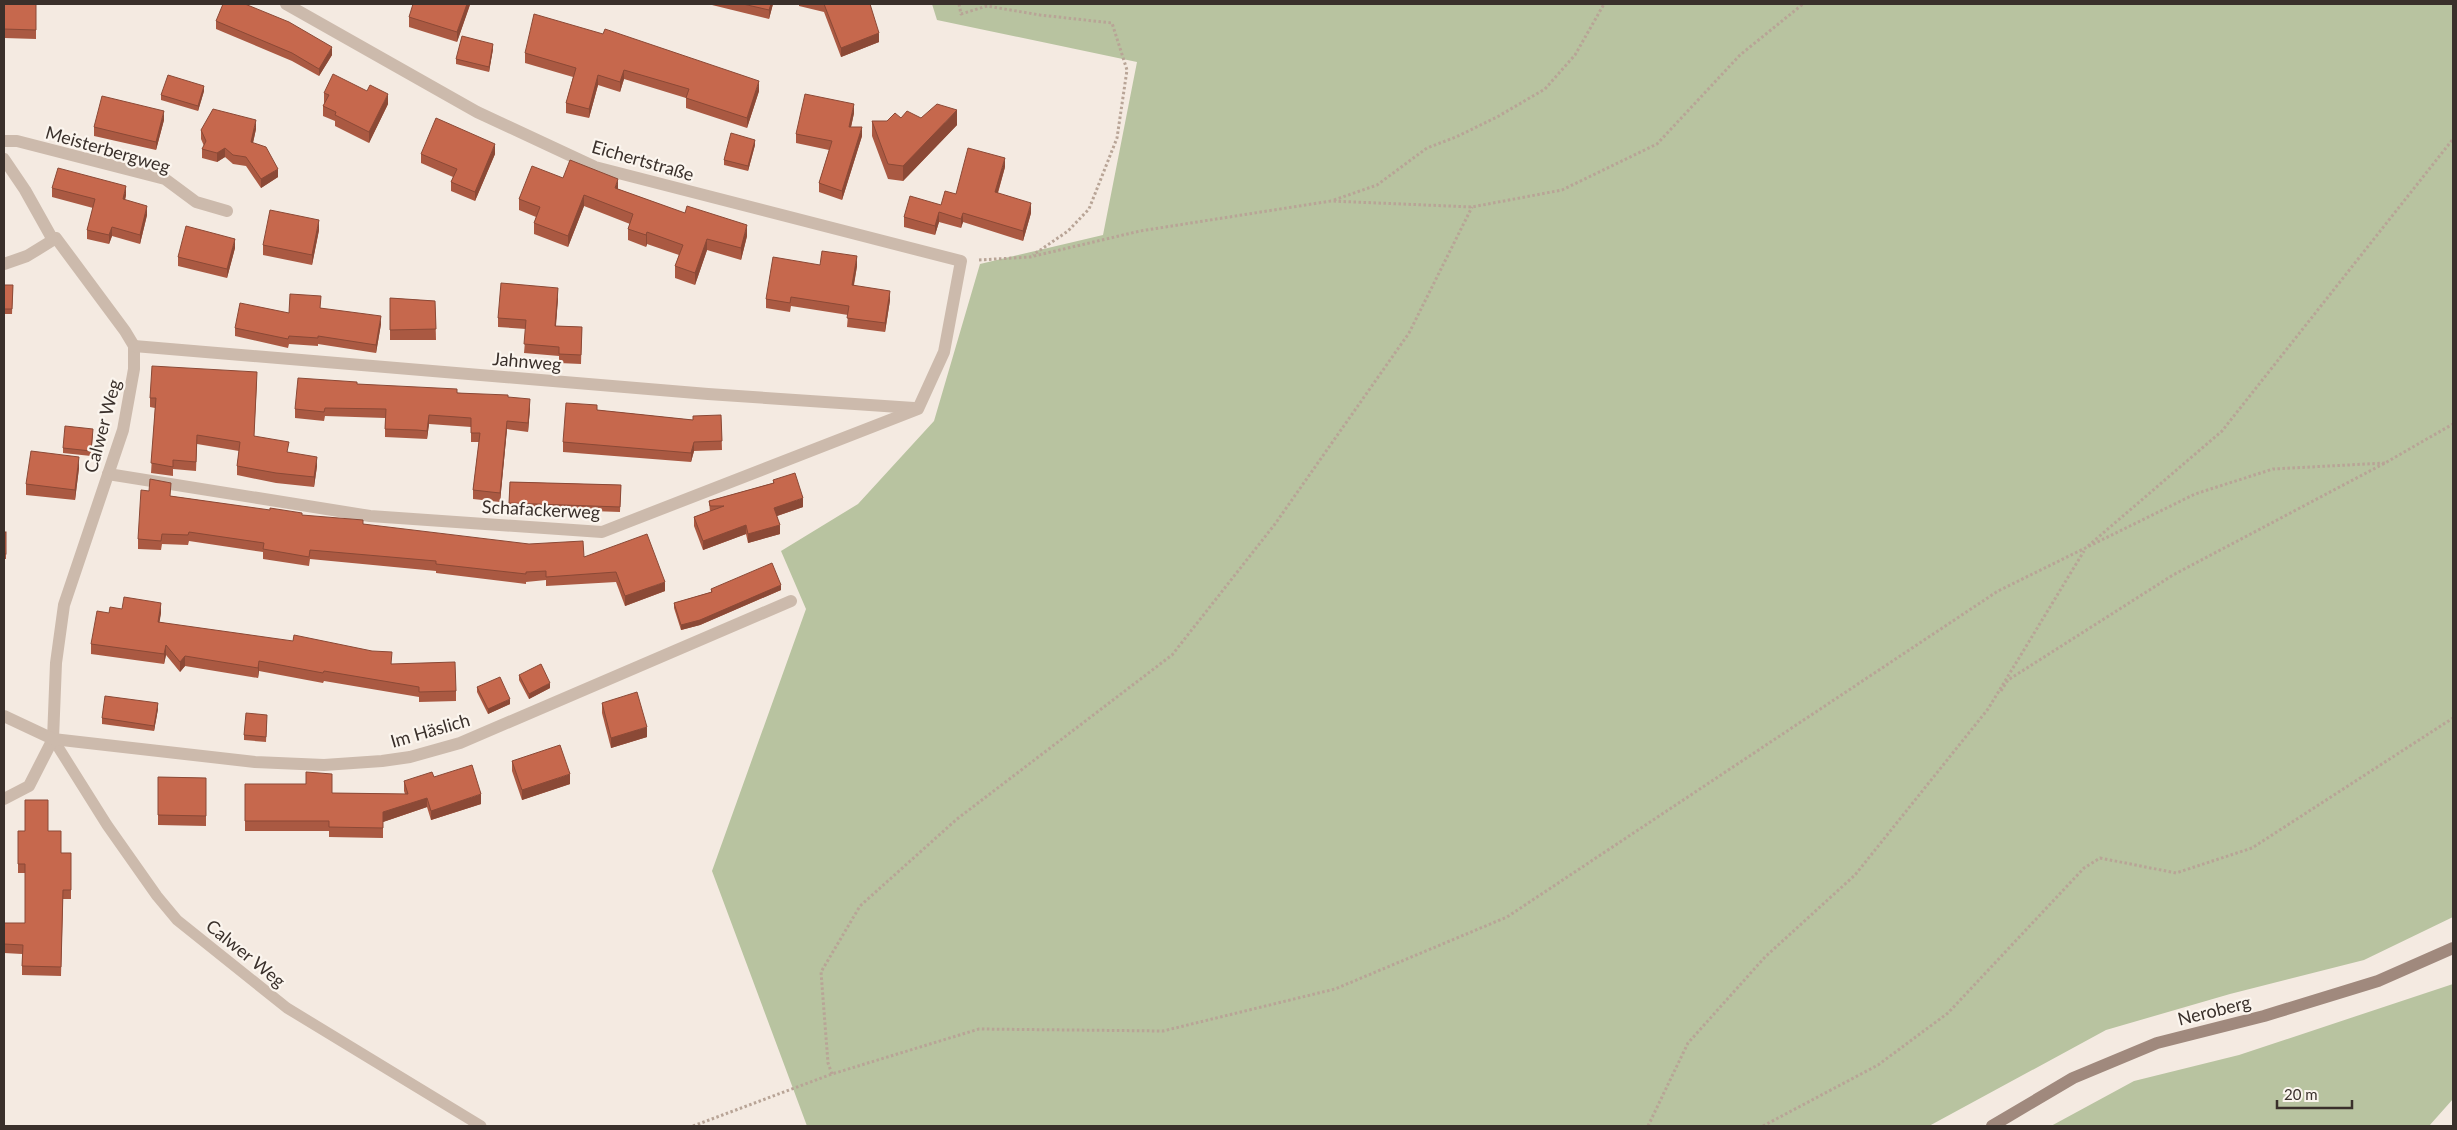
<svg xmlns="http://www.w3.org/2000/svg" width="2457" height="1130" font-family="Lato,sans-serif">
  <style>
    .green { fill: #b8c3a0 }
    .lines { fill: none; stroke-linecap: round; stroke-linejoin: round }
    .path { stroke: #b8a496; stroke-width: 3; stroke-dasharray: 2.5 2.5; stroke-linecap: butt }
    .lane { stroke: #ccbaac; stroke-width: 11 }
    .street { stroke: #ccbaac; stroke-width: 12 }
    .secondary { stroke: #a0897d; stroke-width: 12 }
    .wall { fill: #aa5942 }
    .shaded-wall { fill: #8b4936 }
    .building { fill: #c6684d; stroke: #8b4936 }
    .labels { text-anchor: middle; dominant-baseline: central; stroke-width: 4.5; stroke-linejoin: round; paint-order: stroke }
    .street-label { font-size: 18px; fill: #3a302b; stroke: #fbf5ee }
  </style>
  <rect width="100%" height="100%" fill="#f4eae1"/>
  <g class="green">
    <path d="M932,4h1521v913l-89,43 -134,34 -124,36 -177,96h-1122l-95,-255 94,-262 -25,-58 77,-47 76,-83 46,-157 123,-29 34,-173 -200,-42z"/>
    <path d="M2453,984v115l-24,27h-378l83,-45 105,-26z"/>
  </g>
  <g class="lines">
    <g class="path">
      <path d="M959,4l2,10 26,-8 53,9 72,8 15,47 -10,68 -28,71 -21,22 -35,24"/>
      <path d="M1334,200l43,-15 50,-37 29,-11 41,-20 48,-28 30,-34 29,-51"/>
      <path d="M979,260l51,-3 110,-26 191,-30 141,6 90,-17 95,-46 83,-89 63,-51"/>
      <path d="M2088,546l134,-115 231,-292"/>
      <path d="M2001,691l7,-11 165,-105 212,-112 68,-39"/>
      <path d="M832,1074l-4,-11 -7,-91 39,-66 97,-87 215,-164 103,-131 134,-191 63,-126"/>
      <path d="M693,1126l139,-52 147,-45 184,2 172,-42 172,-72 491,-326 197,-97 78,-25 112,-6"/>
      <path d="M1648,1126l40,-83 77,-86 90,-82 133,-166 96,-158"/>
      <path d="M1763,1126l115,-61 70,-52 136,-145 16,-10 76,15 76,-25 201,-130"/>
    </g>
    <path class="lane" d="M53,739l54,86 50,71 20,24 110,88 194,118"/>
    <g class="street">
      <path d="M4,141h13l148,38 31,23 31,9"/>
      <path d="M4,159l21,31 28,50 3,-2 69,93 9,15v23l-11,61 -59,175 -8,58 -3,76 -24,47 -25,13"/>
      <path d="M4,264l23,-8 26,-16"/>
      <path d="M134,346l574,48 206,14"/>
      <path d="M108,474l262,42 232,16 316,-123 26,-57 17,-91 -366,-94 -118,-55 -191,-108"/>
      <path d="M4,716l49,23 202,23 69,3 58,-4 28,-4 50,-14 331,-142"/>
    </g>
    <path class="secondary" d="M1992,1126l81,-48 84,-35 107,-27 114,-35 75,-33"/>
  </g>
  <g class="wall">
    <path d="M4,4h32v35l-32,-1z"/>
    <path d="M470,4l-13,38 -48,-15v-10z"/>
    <path d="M712,4h61l-4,15 -57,-14z"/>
    <path d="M799,4h71l9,38 -38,15 -17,-45 -25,-6z"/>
    <path d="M216,21l116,34 -13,21 -27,-15 -76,-32z"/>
    <path d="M493,49l-4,23 -33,-8v-5z"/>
    <path d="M525,53l234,38 -12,37 -61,-20v-10l-62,-19 -4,13 -22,-7 -9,33 -23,-5v-10l7,-26 -48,-14z"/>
    <path d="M204,91l-6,20 -37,-11v-5z"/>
    <path d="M324,93l64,11 -19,39 -34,-17v-5l-12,-5v-10l2,-3h-1z"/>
    <path d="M854,113l-3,14 11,9 -20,64 -23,-8v-9l10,-33 -33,-7v-9z"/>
    <path d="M901,118h20l36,7 -54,56 -15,-2 -16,-43v-15h15z"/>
    <path d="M164,120l-8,30 -62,-14v-9z"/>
    <path d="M256,129l-3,14 25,34 -17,11 -15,-22 -13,-2 -8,-7 -8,5 -15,-4v-9l2,-3 -3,-7v-9z"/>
    <path d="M755,145l-7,26 -24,-6v-5z"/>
    <path d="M421,154h74l-20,47 -24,-10v-9l2,-5 -32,-14z"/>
    <path d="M1005,167l-7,26 33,20 -8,28 -60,-19 -2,6 -22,-6 -4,13 -31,-8v-10l37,-12z"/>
    <path d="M563,178l55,11 129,47 -6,24 -34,-10 -12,35 -20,-7v-12l4,-11 -32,-11 -1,3 -18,-7v-11l2,-5 -46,-18 -16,41 -34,-13v-11l2,-6 -17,-7v-11z"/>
    <path d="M52,188l74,7 -1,5 22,15 -7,29 -28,-8 -3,8 -22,-5v-9l6,-22 -41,-11z"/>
    <path d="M319,230l-7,35 -49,-10v-10z"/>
    <path d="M235,248l-8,30 -49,-12v-9z"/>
    <path d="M820,265l37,1 -3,19 36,15 -5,32 -38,-5 1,-12 -57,-9 -1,6 -24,-4v-9z"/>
    <path d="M4,285h9l-1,29h-8z"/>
    <path d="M390,298l45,3 1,39h-46z"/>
    <path d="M558,298l-2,28 26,1 -1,37 -22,-1v-7l-35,-3 2,-24 -28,-2v-9z"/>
    <path d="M321,308l60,16 -5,29 -58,-9v2l-29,-2 -1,4 -53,-12v-8l54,-15z"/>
    <path d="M257,382l-3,54 63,30 -3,21 -38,-4 -39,-8v-9l2,-15 -42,-7 -1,27 -23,-2v7l-22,-3 4,-65 -5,-1v-9z"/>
    <path d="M357,384l151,13 22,11 -2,24 -21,-3 -7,73 -27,-3v-9l6,-48h-8v-15l-42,-3 -2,15 -42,-2v-19l-60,-2 -1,5 -29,-3v-9z"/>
    <path d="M597,410l96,10 28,-5 1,35 -28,1 -3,11 -128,-10v-10z"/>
    <path d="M93,434l-2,22 -28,-3v-5z"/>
    <path d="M79,468l-4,32 -49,-5v-11z"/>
    <path d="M773,480l30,27 -26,9 3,18 -32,9 -2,-9 -43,16 -9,-24v-9l16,-5 -1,-11 64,-18z"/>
    <path d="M510,482l111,3 -1,27 -111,-4z"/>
    <path d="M171,496l413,61 81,34 -40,15 -9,-24 -70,4v-6l-20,2v2l-90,-11v-2l-126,-12 -1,7 -46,-7v-7l-74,-11 -1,4 -26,-1 -1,6 -23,-1v-10z"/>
    <rect x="4" y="532" width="2" height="27"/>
    <path d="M711,589l70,1 -81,35 -19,5 -7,-22v-5l37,-11z"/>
    <path d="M122,609l39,4 -2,9 233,42 64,27v10l-37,1v-5l-95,-16 -1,2 -64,-12 -1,7 -73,-12 -5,6 -14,-17 -2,9 -73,-10v-10l18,-31z"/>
    <path d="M519,675l31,13 -21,11 -10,-19z"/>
    <path d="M477,687l33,17 -22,10 -11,-22z"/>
    <path d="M602,703l45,34 -36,11 -9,-35z"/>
    <path d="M158,709l-4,22 -52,-7v-6z"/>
    <path d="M267,720l-1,22 -22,-2v-5z"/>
    <path d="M512,761l58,23 -48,16 -10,-29z"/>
    <path d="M158,777l48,1v48l-48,-1z"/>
    <path d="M434,777l47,27 -50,16 -4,-13 -44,15v16l-54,-1v-6h-84v-47l87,9 73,1 -1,-3v-10z"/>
    <path d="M18,831h30l13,22h10v46h-8l-2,77 -39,-1v-21l-18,-1v-30h21v-50h-7z"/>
  </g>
  <g class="shaded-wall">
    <path d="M467,4h3v1l-13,37v-10z"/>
    <path d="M771,4h2l-4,15v-9z"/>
    <path d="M879,33v9l-38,15v-9z"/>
    <path d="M493,44v5l-4,23v-5z"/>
    <path d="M332,47v8l-13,21v-7z"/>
    <path d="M624,70v9l-4,13v-10z"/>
    <path d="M598,75v10l-9,33v-9z"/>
    <path d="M759,81v10l-12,37v-10z"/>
    <path d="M204,86v5l-6,20v-5z"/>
    <path d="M388,94v10l-19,39v-11z"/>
    <path d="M854,104v9l-5,23v-9z"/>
    <path d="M957,110v15l-54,56v-15z"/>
    <path d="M164,111v9l-8,30v-8z"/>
    <path d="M256,120v9l-5,22v-9z"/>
    <path d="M862,127v9l-20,64v-9z"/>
    <path d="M755,140v5l-7,26v-5z"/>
    <path d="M495,144v10l-20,47v-9z"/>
    <path d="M225,148v9l-8,5v-9z"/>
    <path d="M1005,158v9l-10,35v-10z"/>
    <path d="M278,169v8l-17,11v-9z"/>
    <path d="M618,179v11l-3,-2z"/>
    <path d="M126,186v9l-3,13v-9z"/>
    <path d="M584,195v11l-16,41v-11z"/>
    <path d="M1031,203v10l-8,28v-10z"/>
    <path d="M147,206v9l-7,29v-9z"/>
    <path d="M939,212v10l-4,13v-9z"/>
    <path d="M963,213v9l-2,6v-9z"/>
    <path d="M319,220v10l-7,35v-10z"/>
    <path d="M747,225v11l-6,24v-12z"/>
    <path d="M112,227v9l-3,8v-9z"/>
    <path d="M647,232v12l-1,3v-12z"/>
    <path d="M235,239v9l-8,30v-9z"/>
    <path d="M707,239v11l-12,35v-12z"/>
    <path d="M857,256v10l-5,28v-9z"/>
    <path d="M558,288v10l-3,37v-9z"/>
    <path d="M890,291v9l-5,32v-9z"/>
    <path d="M381,316v8l-5,29v-8z"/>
    <path d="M530,399v9l-2,24v-9z"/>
    <path d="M429,415v9l-2,15v-8z"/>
    <path d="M507,421v8l-7,73v-9z"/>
    <path d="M694,442v9l-3,11v-9z"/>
    <path d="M79,457v11l-4,32v-10z"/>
    <path d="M317,457v9l-3,21v-10z"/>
    <path d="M803,498v9l-29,10v-9z"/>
    <path d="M746,525v9l-43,16v-9z"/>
    <path d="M780,525v9l-32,9v-9z"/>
    <path d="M665,582v9l-40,15v-10z"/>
    <path d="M781,585v5l-81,35 -19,5v-5z"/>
    <path d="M161,603v10l-3,19v-10z"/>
    <path d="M166,645v10l-2,9v-10z"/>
    <path d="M185,656v10l-5,6v-10z"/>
    <path d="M259,661v10l-1,7v-10z"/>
    <path d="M550,683v5l-21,11v-5z"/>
    <path d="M510,699v5l-22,10v-5z"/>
    <path d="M158,703v6l-4,22v-5z"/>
    <path d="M647,727v10l-36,11v-10z"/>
    <path d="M570,774v10l-48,16v-10z"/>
    <path d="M481,794v10l-50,16v-9z"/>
    <path d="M427,798v9l-44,15v16v-26z"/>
  </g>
  <g class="building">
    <path d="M4,4h32v26l-32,-1z"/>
    <path d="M223,4h22l44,18 43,25 -13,22 -27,-16 -76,-32z"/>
    <path d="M413,4h54l-10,28 -48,-15z"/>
    <path d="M743,4h28l-2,6z"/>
    <path d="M824,4h46l9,29 -38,15z"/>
    <path d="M534,14l69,20 2,-5 154,52 -12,37 -61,-20 3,-9 -65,-19 -4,12 -22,-7 -9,34 -23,-6 10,-35 -51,-15z"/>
    <path d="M462,36l31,8 -4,23 -33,-8z"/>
    <path d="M333,74l34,17 3,-6 18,9 -19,38 -34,-17 1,-3 -13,-6 6,-11 -5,-2z"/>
    <path d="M168,75l36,11 -6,20 -37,-11z"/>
    <path d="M805,94l49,10 -5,23h13l-20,64 -23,-8 13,-42 -36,-7z"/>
    <path d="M102,96l62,15 -8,31 -62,-15z"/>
    <path d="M937,104l20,6 -54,56 -15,-2 -16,-43h15l8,-8 6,5 6,-7 14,7z"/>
    <path d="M213,109l43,11 -5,22 15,5 12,22 -17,10 -15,-22 -13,-2 -8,-7 -8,5 -15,-4 4,-8 -5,-11z"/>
    <path d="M436,118l59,26 -20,48 -24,-10 6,-13 -36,-15z"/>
    <path d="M731,133l24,7 -7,26 -24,-6z"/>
    <path d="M968,148l37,10 -10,34 36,11 -8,28 -60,-18 -2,6 -22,-7 -4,14 -31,-9 6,-21 31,9 4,-14 11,3z"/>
    <path d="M570,160l48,19 -3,9 70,25 2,-7 60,19 -6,23 -34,-9 -12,34 -20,-7 8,-21 -36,-13 -1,3 -18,-6 5,-15 -49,-19 -16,41 -34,-13 6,-16 -21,-8 13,-33 31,12z"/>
    <path d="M58,168l68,18 -3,13 24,7 -7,29 -28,-8 -3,8 -22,-5 8,-31 -43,-11z"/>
    <path d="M270,210l49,10 -7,35 -49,-10z"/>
    <path d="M186,226l49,13 -8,30 -49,-12z"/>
    <path d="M822,251l35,5 -5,29 38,6 -5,32 -38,-5 2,-12 -58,-9 -1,6 -24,-4 7,-42 47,8z"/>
    <path d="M501,283l57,5 -3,38 27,1 -1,28 -22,-1v-7l-35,-3 2,-24 -28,-2z"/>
    <path d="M4,285h9l-1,24h-8z"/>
    <path d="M290,294l31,2 -1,12 61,8 -5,29 -58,-9v2l-29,-2 -1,3 -53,-11 5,-25 49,10z"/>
    <path d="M390,298l45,3 1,28 -46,1z"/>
    <path d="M152,366l105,6 -3,64 35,6 -2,10 30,5 -3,20 -38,-4 -39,-7 3,-24 -43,-7 -1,27 -23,-2v7l-22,-4 5,-65h-6z"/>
    <path d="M298,378l59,4v2l100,5v4l51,2v2l22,2 -2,24 -21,-2 -7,72 -27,-3 7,-57h-9v-15l-42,-3 -2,16 -10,-1 -32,-1 1,-20 -61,-1 -1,4 -29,-3z"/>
    <path d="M566,403l31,2v5l96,10v-4l28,-1 1,26 -28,1 -3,11 -128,-11z"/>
    <path d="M65,426l28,3 -2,22 -28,-3z"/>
    <path d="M31,451l48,6 -4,33 -49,-6z"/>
    <path d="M795,473l8,25 -29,10 6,17 -32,9 -2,-9 -43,16 -9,-24 30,-11h-14l-1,-5 65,-18 -1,-3z"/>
    <path d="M150,479l21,4 -1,13 100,14v-2l32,5v2l61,5v4l166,20 54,-3 1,16 63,-23 18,48 -40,14 -9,-24 -70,5v-6l-20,1v2l-90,-10v-3l-126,-11 -1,7 -46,-8 1,-6 -75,-11 -1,3 -26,-1 -1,7 -23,-2 3,-49 8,1z"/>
    <path d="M510,482l111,3 -1,22 -111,-4z"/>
    <rect x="4" y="532" width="2" height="22"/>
    <path d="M772,563l9,22 -81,35 -19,5 -7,-22 38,-11 -1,-3z"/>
    <path d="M124,597l37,6 -3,19 135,19 1,-6 78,16 20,1 -1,12 64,-2 1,29 -37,1v-5l-95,-16 -1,2 -64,-12 -1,7 -73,-12 -5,6 -14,-17 -2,9 -73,-10 6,-33 12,2 1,-6 12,2z"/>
    <path d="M541,664l9,19 -21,11 -10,-19z"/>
    <path d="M500,677l10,22 -22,10 -11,-22z"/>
    <path d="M637,692l10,35 -36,11 -9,-35z"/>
    <path d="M105,696l53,7 -4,23 -52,-8z"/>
    <path d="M246,713l21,2 -1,22 -22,-2z"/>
    <path d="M560,745l10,29 -48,16 -10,-29z"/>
    <path d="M472,765l9,29 -50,17 -4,-13 -44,14v16l-54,-1v-6h-84v-37h61v-12l26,2v19l76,1 -4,-13 28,-9 2,5z"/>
    <path d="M158,777l48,1v38l-48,-1z"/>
    <path d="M25,800h23v31h13v22h10v37h-8l-2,77 -39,-1 1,-21 -19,-1v-21h21v-59h-7v-33h7z"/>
  </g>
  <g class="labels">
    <g class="street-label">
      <text transform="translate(108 149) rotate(16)">Meisterbergweg</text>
      <text transform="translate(643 160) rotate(16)">Eichertstraße</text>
      <text transform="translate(527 361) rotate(5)">Jahnweg</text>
      <text transform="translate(102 426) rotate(-75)">Calwer Weg</text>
      <text transform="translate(541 509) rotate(3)">Schafackerweg</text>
      <text transform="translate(430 730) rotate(-16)">Im Häslich</text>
      <text transform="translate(246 953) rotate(39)">Calwer Weg</text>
      <text transform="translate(2214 1010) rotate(-14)">Neroberg</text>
    </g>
  </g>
  <rect width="2457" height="1130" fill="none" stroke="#3a302b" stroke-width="10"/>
  <path d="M2277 1100v8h75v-8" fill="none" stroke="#3a302b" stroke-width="2.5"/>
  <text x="2284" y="1100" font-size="15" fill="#3a302b" stroke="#fbf5ee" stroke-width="4" paint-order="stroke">20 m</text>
</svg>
